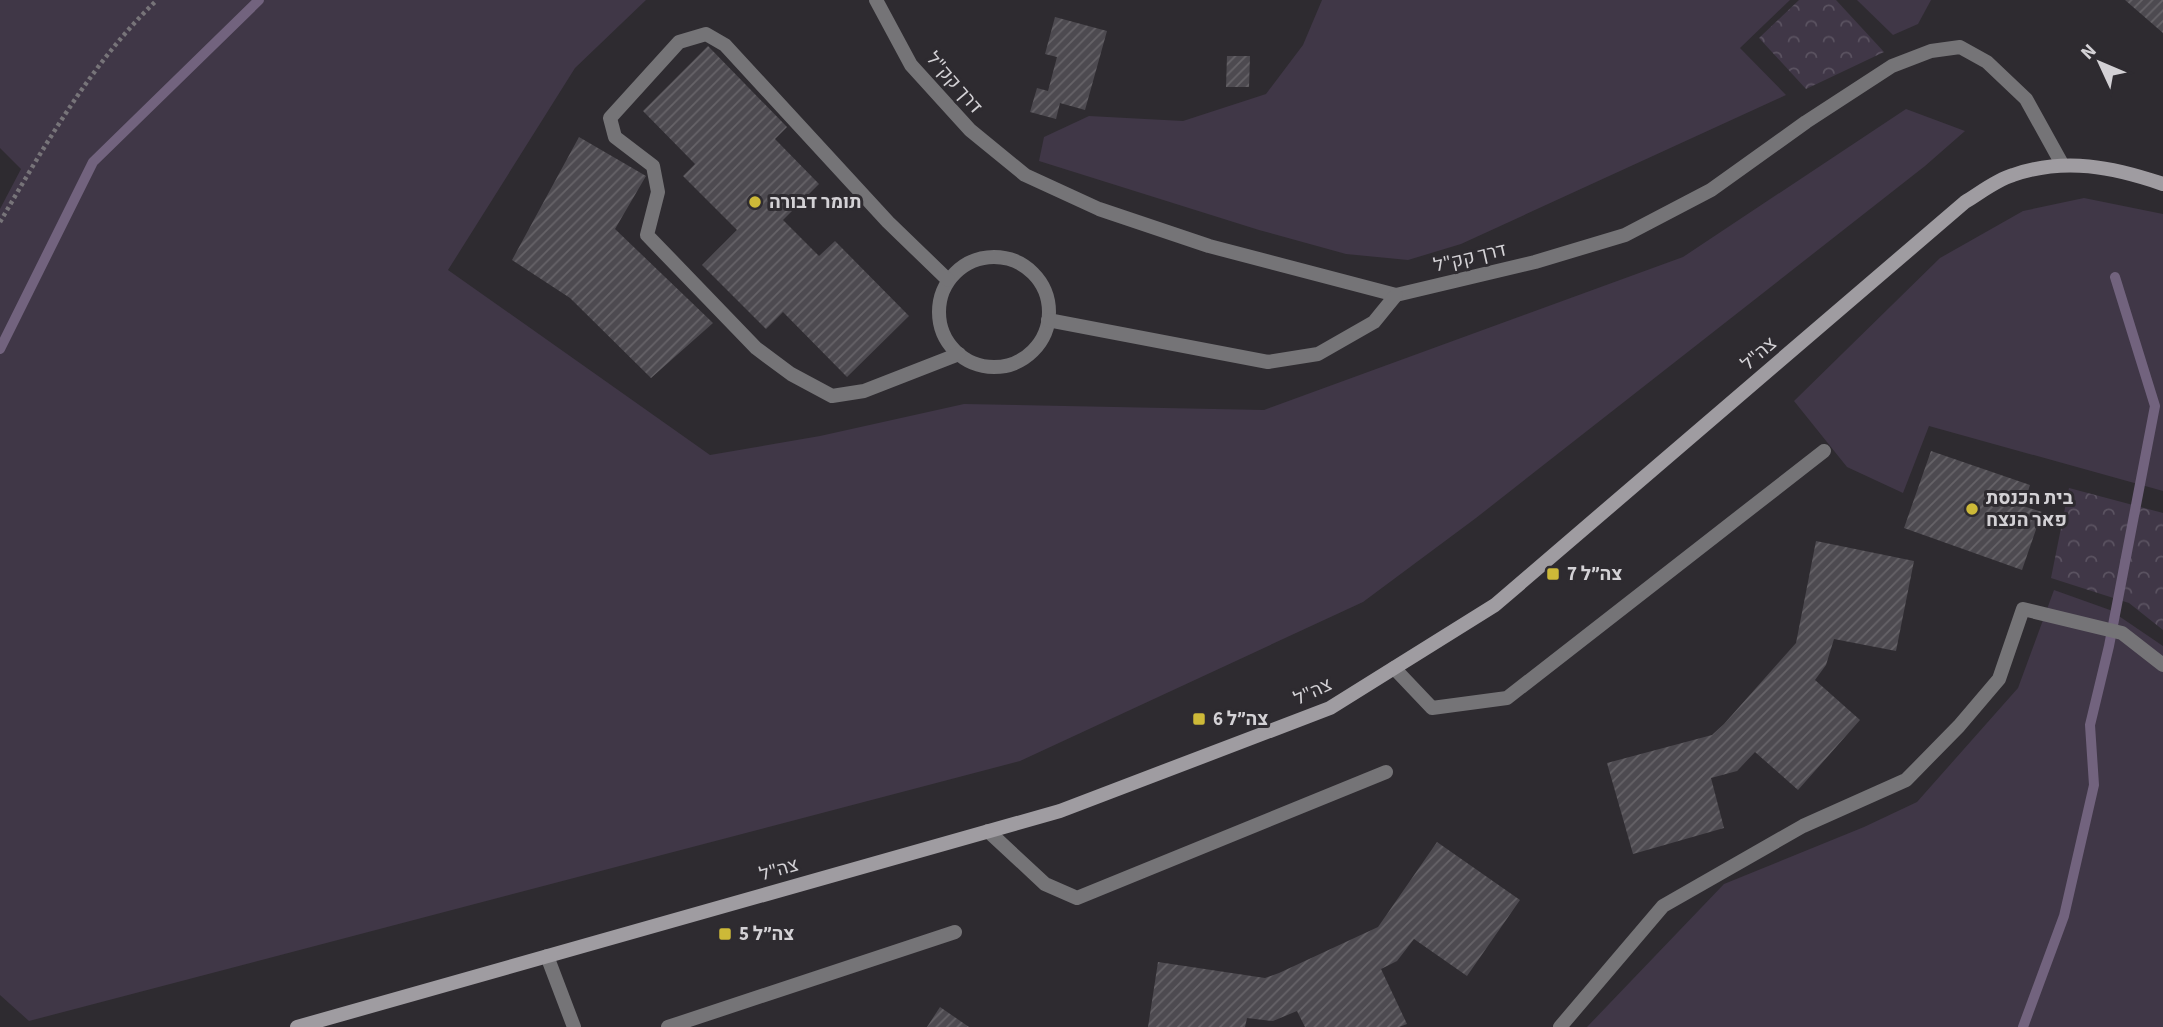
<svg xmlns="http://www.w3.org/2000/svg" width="2163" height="1027" font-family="'Source Sans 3',Heebo,sans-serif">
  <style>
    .grass { fill: #403747 }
    .park { fill: url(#park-crowns) }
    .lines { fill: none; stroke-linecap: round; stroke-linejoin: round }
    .stream { stroke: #72637e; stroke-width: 10 }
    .building { fill: url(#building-hatch) }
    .path { stroke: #777479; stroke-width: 4.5; stroke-dasharray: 3.5 3.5; stroke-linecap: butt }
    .lane { stroke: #757477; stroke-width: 14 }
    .street { stroke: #757477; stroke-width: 14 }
    .secondary { stroke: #9f9ca1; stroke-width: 14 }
    .poi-dot { fill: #cdb938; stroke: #2e2b30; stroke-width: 2.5 }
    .labels { text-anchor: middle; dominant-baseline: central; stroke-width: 6; stroke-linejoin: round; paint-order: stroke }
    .street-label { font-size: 19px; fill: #d3d1d5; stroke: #2e2b30 }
    .poi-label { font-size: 19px; font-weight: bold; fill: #d3d1d5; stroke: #2e2b30; text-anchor: start }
  </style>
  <defs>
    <pattern id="park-crowns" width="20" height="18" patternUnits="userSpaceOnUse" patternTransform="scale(1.75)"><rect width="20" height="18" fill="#403747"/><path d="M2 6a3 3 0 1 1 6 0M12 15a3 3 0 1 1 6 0" fill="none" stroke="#5b5361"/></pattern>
    <pattern id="building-hatch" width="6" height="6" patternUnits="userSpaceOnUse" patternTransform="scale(1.75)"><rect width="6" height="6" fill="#4d4a50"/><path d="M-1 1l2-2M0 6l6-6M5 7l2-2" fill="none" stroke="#666368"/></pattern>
  </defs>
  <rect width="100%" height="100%" fill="#2e2b30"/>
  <g class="grass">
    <path d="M0,0h646l-71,68 -127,202 262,185 110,-19 144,-32 300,6 419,-153 223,-148 59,22 -40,35 -449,352 -113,84 -343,159 -991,260 -29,-26v-786l21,-40 -21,-21z"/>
    <path d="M1322,0h468l-50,48 46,47 -325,149 -53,16 -62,-6 -87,-24 -220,-69 5,-24 45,-21 94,5 83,-27 37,-49z"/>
    <path d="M1857,0h74l-13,24 -25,11z"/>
    <path d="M2084,198l79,16v277l-234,-65 -26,67 -56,-26 -53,-66 146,-143 83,-47z"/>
    <path d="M2054,590l56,20 53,36v381h-576l137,-143 140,-57 53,-25 101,-114z"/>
  </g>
  <g class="park">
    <path d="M1799,0h37l48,52 -78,37 -47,-51z"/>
    <path d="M2069,488l94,25v117l-34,-27 -78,-25z"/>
  </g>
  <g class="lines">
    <g class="stream">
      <path d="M0,349l93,-187 166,-162"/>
      <path d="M2023,1027l41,-111 30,-131 -4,-60 19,-79 46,-240 -40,-129"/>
    </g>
  </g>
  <g class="building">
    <path d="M2125,0h38v33z"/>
    <path d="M1055,17l52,14 -22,79 -25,-7 -4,16 -26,-7 7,-24 11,3 9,-34 -12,-3z"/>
    <path d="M708,46l79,81 -12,12 44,45 -36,36 36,36 16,-15 74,75 -62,61 -64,-65 -17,17 -64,-64 35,-35 -54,-54 12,-12 -52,-53z"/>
    <path d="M1227,56h23l-1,31h-23z"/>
    <path d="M579,137l67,39 -31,53 98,94 -62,55 -81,-80 -58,-38z"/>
    <path d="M1931,451l99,34 -7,21 19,6 -20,58 -118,-42z"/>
    <path d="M1816,541l98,20 -18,90 -62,-12 -8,26 -11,15 45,40 -62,70 -43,-38 -18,19 -26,7 13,50 -91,26 -26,-91 105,-28 12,-11 72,-81z"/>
    <path d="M1437,842l83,58 -53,76 -53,-37 -17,22 -16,8 26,55 -8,3h-94l-8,-16 -24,10 -26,-3 -2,9h-97l10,-65 107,16 14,-5 99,-46z"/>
    <path d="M940,1007l29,20h-42z"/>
  </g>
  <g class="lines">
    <path class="path" d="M0,222c45,-77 92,-160 157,-222"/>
    <g class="lane">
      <path d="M1394,668l38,40 75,-10 317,-247"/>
      <path d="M988,831l57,53 32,14 309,-126"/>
      <path d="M547,956l27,71"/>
      <path d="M668,1027l287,-95"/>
      <path d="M1560,1027l103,-121 140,-80 103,-46 53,-54 40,-47 24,-70 99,24 41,32"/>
    </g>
    <g class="street">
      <path d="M876,0l35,65 59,65 55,45 74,34 110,37 187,49 139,-33 90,-27 86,-45 95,-68 86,-56 39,-15 29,-4 27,15 39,37 36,65"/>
      <circle cx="994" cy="312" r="55"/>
      <path d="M948,280l-60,-58 -163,-177 -19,-11 -27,8 -69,76 5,19 38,29 5,26 -11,43 109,113 35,26 41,22 32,-5 95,-37"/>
      <path d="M1048,320l220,42 50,-8 56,-32 22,-27"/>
    </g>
    <path class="secondary" d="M297,1027l763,-216 270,-103 165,-103 470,-403c15,-9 31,-22 48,-27 52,-18 100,-8 150,9"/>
  </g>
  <g class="poi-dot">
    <circle cx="755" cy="202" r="7"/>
    <circle cx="1972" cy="509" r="7"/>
    <rect x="1546" y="567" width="14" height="14" rx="3.5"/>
    <rect x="1192" y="712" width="14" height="14" rx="3.5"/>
    <rect x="718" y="927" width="14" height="14" rx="3.5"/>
  </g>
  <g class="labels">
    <g class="street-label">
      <text transform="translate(954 83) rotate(49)">דרך קק"ל</text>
      <text transform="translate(1470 258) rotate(-13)">דרך קק"ל</text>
      <text transform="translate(1759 354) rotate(-41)">צה"ל</text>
      <text transform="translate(1313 692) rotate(-25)">צה"ל</text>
      <text transform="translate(779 870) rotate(-16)">צה"ל</text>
    </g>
    <g class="poi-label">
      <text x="769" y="202">תומר דבורה</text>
      <text x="1986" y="498">בית הכנסת<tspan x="1986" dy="22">פאר הנצח</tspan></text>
      <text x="1567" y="574">צה״ל 7</text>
      <text x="1213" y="719">צה״ל 6</text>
      <text x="739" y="934">צה״ל 5</text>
    </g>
  </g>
  <g transform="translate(2100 63) rotate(314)" stroke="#2e2b30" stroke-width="5" paint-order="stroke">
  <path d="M0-5L12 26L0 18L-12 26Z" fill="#d3d1d5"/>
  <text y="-10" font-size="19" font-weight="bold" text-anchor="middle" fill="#d3d1d5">N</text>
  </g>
</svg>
